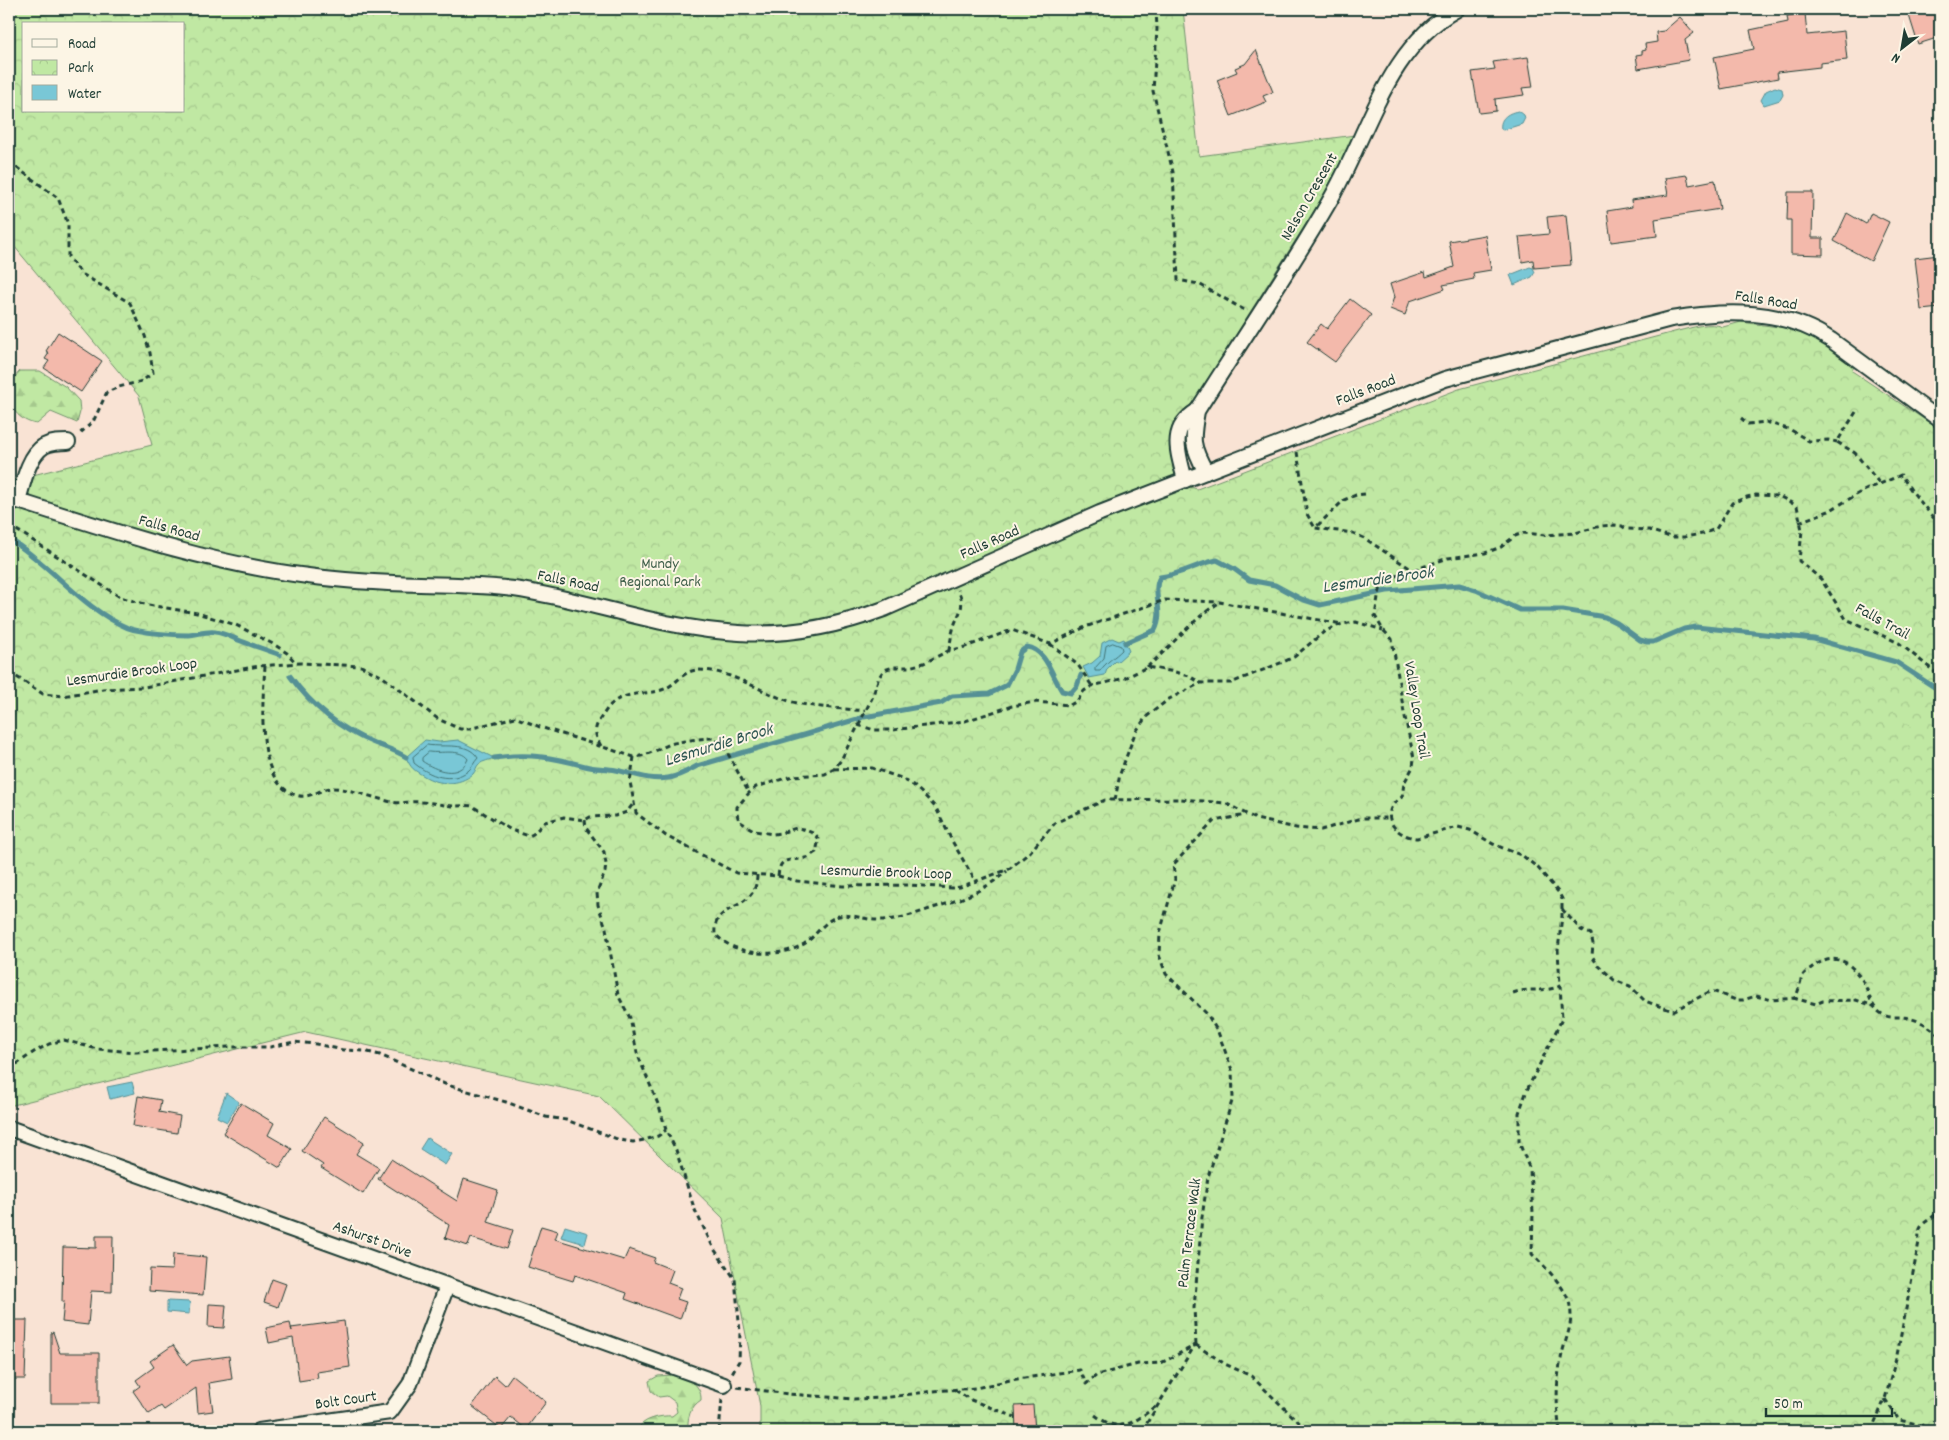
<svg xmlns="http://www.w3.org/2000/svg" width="1949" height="1440" font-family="Dekko,sans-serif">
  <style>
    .forest { fill: url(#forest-firs); stroke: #70926c }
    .park { fill: url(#park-crowns); stroke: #70926c; fill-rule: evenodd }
    .water { fill: #79c7d6; stroke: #559095 }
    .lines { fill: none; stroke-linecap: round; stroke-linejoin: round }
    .shore { stroke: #437475; stroke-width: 1 }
    .stream { stroke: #559095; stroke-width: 5 }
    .building { fill: #f3b9ab; stroke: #1f3d34 }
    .street-casing { stroke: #1f3d34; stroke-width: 18 }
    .path { stroke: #1f3d34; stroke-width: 3; stroke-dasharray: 5 4; stroke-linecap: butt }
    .street { stroke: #fcf5e5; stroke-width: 14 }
    .labels { text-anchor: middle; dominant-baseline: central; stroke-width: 4; stroke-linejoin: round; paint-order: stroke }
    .street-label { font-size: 16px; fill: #1f3d34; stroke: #fcf5e5 }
    .park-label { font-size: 16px; fill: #3f5f4a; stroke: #fcf5e5 }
    .water-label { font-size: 18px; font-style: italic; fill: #315954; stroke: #fcf5e5 }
  </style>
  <defs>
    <pattern id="forest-firs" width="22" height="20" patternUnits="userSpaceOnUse" patternTransform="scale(1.25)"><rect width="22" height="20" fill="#c0e8a3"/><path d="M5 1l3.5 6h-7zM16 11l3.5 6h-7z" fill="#a5c88d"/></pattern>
    <pattern id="park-crowns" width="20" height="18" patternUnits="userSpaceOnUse" patternTransform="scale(1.25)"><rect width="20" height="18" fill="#c0e8a3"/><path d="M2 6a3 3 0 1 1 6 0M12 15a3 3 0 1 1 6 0" fill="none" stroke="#a5c88d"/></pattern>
  </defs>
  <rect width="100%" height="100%" fill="#f9e3d4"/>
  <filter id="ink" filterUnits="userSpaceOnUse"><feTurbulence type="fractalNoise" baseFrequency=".02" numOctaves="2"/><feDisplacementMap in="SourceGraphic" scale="10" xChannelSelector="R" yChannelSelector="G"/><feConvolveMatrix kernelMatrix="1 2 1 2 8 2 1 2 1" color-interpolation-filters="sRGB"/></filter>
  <g filter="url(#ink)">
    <g class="forest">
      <path d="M20,371h20l26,16 13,14 1,11 -3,11 -26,-11 -14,12c-17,-2 -31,-18 -28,-36 2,-6 7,-13 11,-17z"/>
      <path d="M672,1375c13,0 30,9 29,25 -11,7 -14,18 -13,31h-51c4,-12 24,-16 35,-15l5,-4 -2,-10 -8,-6 -8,1 -8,-6 -2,-10 9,-5z"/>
    </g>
    <path class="park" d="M9,9h1174l16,147 156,-21 -34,65 -139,220 -11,20 2,29 4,9 7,7 13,4 262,-100 219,-58c13,-3 32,-10 45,-4l18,-5 45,6 32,12 36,26 -2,5 88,59v1001h-1180v-25l-37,-188 -124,-122 -293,-64 -297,74v-625l143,-36 -13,-49 -130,-156zM24,24h160v87h-160z"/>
    <g class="water">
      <path d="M1775,87l7,2 1,6 -3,5 -16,5 -3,-5 5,-9z"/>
      <path d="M1519,111l5,4 1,3 -3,6 -19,6 -2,-1c-2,-11 8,-17 18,-18z"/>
      <path d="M1530,267l3,1 2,4 -3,5 -18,8 -4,-10z"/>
      <path d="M1112,638l7,3 5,-2 5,12 -12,11 -2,-1 -8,8 -2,6 -16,3 -6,-11 9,-4 8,-7 2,-13z"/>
      <path d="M425,740l14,2 19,-2 36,18c-4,2 -11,3 -15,6 -3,2 -3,7 -6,10 -14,12 -34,11 -49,2 -10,-6 -13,-7 -18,-19z"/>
      <path d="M132,1082l3,11 -25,6 -3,-12z"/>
      <path d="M226,1093l13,9 -12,20 -10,-5z"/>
      <path d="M427,1138l25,16 -7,11 -25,-16z"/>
      <path d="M565,1226l23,7 -3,11 -24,-7z"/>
      <path d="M167,1301l23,1 -1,12 -22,-2z"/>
    </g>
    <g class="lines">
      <g class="shore">
        <path d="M1113,643l8,3 1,4c-7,7 -16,12 -22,21h-5v-3l9,-10 2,-12z"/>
        <path d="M427,745c17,3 41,-4 51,13 -4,4 -6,10 -10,13 -18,13 -38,5 -54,-8l-1,-6z"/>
        <path d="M429,752c12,2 31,-4 39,7 -9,21 -33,11 -46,2v-3z"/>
      </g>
      <g class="stream">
        <path d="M9,539c43,26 72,69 119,89 14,5 46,7 61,7 9,-1 17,-4 26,-3 9,1 18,6 26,9 13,5 26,9 39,14"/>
        <path d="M1125,643l30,-13c10,-19 -4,-38 5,-53 20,-2 37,-13 57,-17l17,9 15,11 26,5 26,14 19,6 67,-14 72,-6 17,5 44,20h43l42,7 12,6 23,17 7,2h6l31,-13 12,-2 118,12 82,23 44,29"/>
        <path d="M290,676c21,29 50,53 84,67 12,5 21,7 32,14"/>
        <path d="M864,717l77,-14 11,-7 37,-2 18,-9 8,-16 5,-17 7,-5c20,3 25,30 35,44l9,2 6,-7 4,-11"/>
        <path d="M494,758c35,-5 58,-1 91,8 10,3 21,2 31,4 18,4 33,11 52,8 10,-1 20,-7 29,-12l164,-48"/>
      </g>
    </g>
    <g class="building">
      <path d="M1907,9h33v28l-22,7z"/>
      <path d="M1805,13l2,22 37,-4 3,29 -27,3v4l-43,5 1,6 -57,11 -7,-32 40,-8 -4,-19 38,-8 -1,-6z"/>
      <path d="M1680,17l14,16 -9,7 4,20 -51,9 -2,-14 6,-1v-3l4,-1 -1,-6 12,-2 -1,-10 8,-1z"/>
      <path d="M1256,50l17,42 -10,4 3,6 -35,14 -14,-36 20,-8 -2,-4 10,-4z"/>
      <path d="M1528,57l5,30 -11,1 2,7 -29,4 1,12 -17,2 -7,-41 23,-3 -2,-7z"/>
      <path d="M1687,175l2,10 26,-5 5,29 -65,10 2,17 -46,6 -4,-31 25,-4 -1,-7 37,-5 -3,-17z"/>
      <path d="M1788,192h25l-1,46h11v17l-32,-1v-34h-4z"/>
      <path d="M1847,213l19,11 5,-11 18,9 -18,39 -37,-20z"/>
      <path d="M1566,215l5,50 -37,3 -1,-8 -11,2 -3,-25 30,-3 -2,-17z"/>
      <path d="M1485,235l6,35 -18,3 1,6 -31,6 2,4 -35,12 -5,14 -15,-6 4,-12 -4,-13 35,-12 1,5 28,-10 -5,-26z"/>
      <path d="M1939,255l1,53 -19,2 -6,-52z"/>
      <path d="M1350,299l21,16 -36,47 -28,-20 14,-18 6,5z"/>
      <path d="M58,332l44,29 -21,31 -37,-24 5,-7 -4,-2 4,-6 -3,-2z"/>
      <path d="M138,1096l23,4 -2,12 21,4 -3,17 -44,-7z"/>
      <path d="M241,1103l33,20 -6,12 24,14 -12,19 -57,-35z"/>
      <path d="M324,1117l40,25 -8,12 23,14 -16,26 -42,-26 2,-3 -21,-14z"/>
      <path d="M391,1159l66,42 7,-22 34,11 -10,32 25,8 -6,19 -36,-11 -3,8 -23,-8 4,-13 -71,-46z"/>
      <path d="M541,1226l17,5 -3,8 69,21 5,-11 26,9 -2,4 20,8 -5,13 13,5 -4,11 9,3 -6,17 -55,-20 2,-6 -52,-18 -2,6 -45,-14z"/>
      <path d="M96,1236h17l-1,56 -21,-1 -3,34 -26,-3 2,-21 -2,1 1,-55 33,1z"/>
      <path d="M173,1254l33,3 -3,38 -54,-4 1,-22 22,1z"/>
      <path d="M272,1279l14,5 -8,23 -14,-5z"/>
      <path d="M209,1304l17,1 -2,23 -16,-1z"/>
      <path d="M9,1320h18l-2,59h-16z"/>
      <path d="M344,1321l6,46 -33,5 1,6 -19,3 -6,-43 -24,5 -3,-15 24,-5 2,8 -1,-3z"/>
      <path d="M53,1332l7,21h39v50h-48v-70z"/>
      <path d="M173,1345l14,20 5,-4 37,-5 3,23 -23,4 4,28 -15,2 -2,-25 -32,22 -3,-4 -12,8 -16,-23 7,-5 -4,-6 18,-13 -4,-6z"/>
      <path d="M512,1375l34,27 -20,27 -15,-12 -10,12 -29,-23 23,-30 10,9z"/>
      <path d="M1033,1405l2,26h-19l-1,-25z"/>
    </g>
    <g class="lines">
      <g class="street-casing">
        <g id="street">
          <path d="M1206,472c-15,-27 -14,-32 -9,-61 44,-70 91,-138 132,-209 39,-66 57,-154 128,-193"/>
          <path d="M1185,480c-7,-28 -17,-51 12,-69"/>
          <path d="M9,498c98,31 196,65 299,78 37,5 75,7 112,8 31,1 63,1 94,5 75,11 148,40 225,44 49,3 99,-7 145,-24l216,-96 345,-134 226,-60c54,-9 113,-11 160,21l109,80"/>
          <path d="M18,501c5,-17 10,-45 26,-55 8,-4 16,-4 24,-4"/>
          <path d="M9,1128l715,257"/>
          <path d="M259,1431l131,-19 20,-28 37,-98"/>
        </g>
      </g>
      <g class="path">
        <path d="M1156,9l1,20 -4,62 20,81 5,108 21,4 47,27"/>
        <path d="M9,162l49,36 10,26v33l14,17 48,29 15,33 5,17 3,20 -11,8 -23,6 -12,5 -14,30 -14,12"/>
        <path d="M1856,412l-19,30 18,11 25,31"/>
        <path d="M1741,418l7,6 18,-2 25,8 18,11 19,-1 9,2"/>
        <path d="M1297,452l10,62 8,14"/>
        <path d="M1365,494l-9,1 -12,5 -29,28 38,5 11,5 50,33"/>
        <path d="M1799,522l30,-11 32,-19 40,-17 10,15 29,36"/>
        <path d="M9,525l111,72 28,8 49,8 39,12 39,20 12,8 9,10"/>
        <path d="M1050,644l28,21 14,21"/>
        <path d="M949,651c1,-7 2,-14 4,-21 4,-17 14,-21 5,-40"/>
        <path d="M265,666c-2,33 -11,117 31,129 14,5 24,-7 37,-7 14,0 44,11 59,14 9,2 18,-1 27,0 11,0 23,3 34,4 7,0 13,-1 19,0l39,24 18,6 4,-2 12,-12 19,-5 21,3 5,-3 25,-1 12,-4 6,-8"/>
        <path d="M1147,667c25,-21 44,-47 72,-64"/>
        <path d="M9,672l34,22 20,2 40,-7 41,-2 115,-21 41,-3 61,3 22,11 55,42 22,10h9l46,-12 25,10 94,30c13,-1 24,-8 36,-13 11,-3 32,-6 43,-6l13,12 23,43"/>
        <path d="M858,725l16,5h19l72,-9 47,-15 23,-4 35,3 7,-4 7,-10 8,-5 33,-8 22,-11 28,5 14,4 12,7"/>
        <path d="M601,746c-10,-17 -5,-21 6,-37 12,-17 33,-14 51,-18 17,-3 23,-20 39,-21 30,-1 59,19 86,29 20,7 39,8 60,10 7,0 15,2 22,1"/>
        <path d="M634,757l-4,25 6,31 30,23 70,37 42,3 19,5 46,5 67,-1 42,3 8,-1 49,-18 20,-16 26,-30 50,-23 76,-1 44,4 31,16 40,9 25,2 41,-12h27"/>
        <path d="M834,769l38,-1 29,10 12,7 11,10 12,13 16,33 24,41"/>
        <path d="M1115,800l5,-26 15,-41 11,-16 23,-18 32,-16h30l52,-21 11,-5 31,-26 17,-7 14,-2 27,8"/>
        <path d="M585,820l1,8 18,24 2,12 -1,8 -8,21 1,12 8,23 12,67 12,23 7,35 23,56 6,21 10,20 18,58 20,41 21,30 5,53 -1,29 -7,12"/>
        <path d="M757,875c0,38 -45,26 -42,59 20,22 64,25 89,10 11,-7 19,-22 32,-27 11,-5 29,3 41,3 20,1 40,-7 59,-13 27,-8 49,-17 71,-36"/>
        <path d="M778,876c2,-21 12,-14 27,-18 4,-1 8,-4 11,-6l3,-13 -4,-5 -12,-5 -7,-1 -15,5 -8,1 -18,-3 -16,-10 -2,-7v-7l12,-14 7,-6 37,-11 32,-2 9,-5 7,-9 31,-62 7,-21 5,-7 9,-3h16l15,-4 24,-12 17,-4 47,-17 38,14 35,-17 80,-27 54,2 123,22"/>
        <path d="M1562,909l19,21 10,4 2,10 -1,12 5,8 17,16 16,6 15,15 28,10 36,-19h6l21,8h7l13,-4 16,4 23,-2c5,-8 5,-20 9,-24 17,-16 36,-22 52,-2 3,4 7,8 9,13 5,11 5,21 17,29 7,4 10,3 18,3 16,1 30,8 40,20"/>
        <path d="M1513,993c15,-6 32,0 47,-7"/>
        <path d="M1793,998l23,6 7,-3 33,-1 18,6"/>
        <path d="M9,1081l8,-17 17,-12 15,-8 15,-4 33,9 39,3 92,-5h42l24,-5 22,2 27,6 21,1 16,4 67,30 59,17 40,15 20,3 54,20 13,2 11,-2 14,-4 8,-6"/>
        <path d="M1196,1345l-2,-37 8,-91 6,-40 25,-79 -1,-28 -14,-38 -11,-18 -41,-40 -7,-19 1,-22 15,-54 -2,-14 41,-44 32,-6"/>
        <path d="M1196,1345l29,19 26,12 57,55"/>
        <path d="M737,1387l51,7 66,5 29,-1 50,-7 43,-3 34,-8 70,-10 6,14 11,-9 41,-11 23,-1 35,-18"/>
        <path d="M955,1390l16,10 44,17"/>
        <path d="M1885,1399l14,21 27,6 8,5"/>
        <path d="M1095,1415c27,21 39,6 62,-9"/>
        <path d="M719,1431l3,-32"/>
        <path d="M1142,1431l53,-86"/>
        <path d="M1560,1431c-4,-25 -4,-47 1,-72 3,-18 13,-34 9,-53 -3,-18 -25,-39 -38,-52l1,-42 -3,-42 -11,-28v-29l8,-23 35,-71 -4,-69 4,-34v-17l-3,-6 -21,-25 -15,-12 -30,-12 -23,-14 -12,-3 -41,11c-24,-2 -40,-26 -15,-41l2,-14 9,-16 1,-9 -10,-45 -12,-74 -9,-9 -8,-14 3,-19 3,-10 4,-7 63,-22 37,-5 16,-6 14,-11 8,-3 22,2 30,-2 26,-7 13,-1 8,1 4,3 23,1 21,7h14l18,-3 14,-5 16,-26 15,-6 9,-2 23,1 18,10 5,24 -3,31 22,18 25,40 53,24 41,33"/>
        <path d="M1871,1431l14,-32 12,-44 22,-113c-2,-22 9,-18 21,-32"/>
      </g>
      <use href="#street" class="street"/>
    </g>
  </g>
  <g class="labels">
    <g class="street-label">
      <text transform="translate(1310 197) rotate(-60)">Nelson Crescent</text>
      <text transform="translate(1766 301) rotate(9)">Falls Road</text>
      <text transform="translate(1366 391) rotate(-21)">Falls Road</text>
      <text transform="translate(169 529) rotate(16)">Falls Road</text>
      <text transform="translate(990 543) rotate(-24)">Falls Road</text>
      <text transform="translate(568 582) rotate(12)">Falls Road</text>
      <text transform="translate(1882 622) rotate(29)">Falls Trail</text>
      <text transform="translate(132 673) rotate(-8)">Lesmurdie Brook Loop</text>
      <text transform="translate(1416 710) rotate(81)">Valley Loop Trail</text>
      <text transform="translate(886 873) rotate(2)">Lesmurdie Brook Loop</text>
      <text transform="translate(1190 1233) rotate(-83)">Palm Terrace Walk</text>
      <text transform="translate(372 1240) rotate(20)">Ashurst Drive</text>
      <text transform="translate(346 1401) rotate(-8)">Bolt Court</text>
    </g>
    <g class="park-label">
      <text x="660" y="564">Mundy<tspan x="660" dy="18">Regional Park</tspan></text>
    </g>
    <g class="water-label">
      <text transform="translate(1378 581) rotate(-8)">Lesmurdie Brook</text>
      <text transform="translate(719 746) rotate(-17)">Lesmurdie Brook</text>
    </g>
  </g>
  <rect width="1949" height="1440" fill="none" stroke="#fcf5e5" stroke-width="30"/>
  <rect x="15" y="15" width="1919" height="1410" fill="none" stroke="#1f3d34" stroke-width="2" filter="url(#ink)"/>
  <rect x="22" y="22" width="162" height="90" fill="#fcf5e5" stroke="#a4ab9e"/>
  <rect x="32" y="39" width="25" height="8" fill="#fcf5e5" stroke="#a4ab9e"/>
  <text x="68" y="48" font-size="15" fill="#1f3d34">Road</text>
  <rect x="32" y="60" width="25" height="15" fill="url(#park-crowns)" stroke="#a4ab9e"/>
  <text x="68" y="72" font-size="15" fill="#1f3d34">Park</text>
  <rect x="32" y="85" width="25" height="15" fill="#79c7d6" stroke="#a4ab9e"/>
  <text x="68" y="98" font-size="15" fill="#1f3d34">Water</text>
  <g transform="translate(1902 48) rotate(211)" stroke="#fcf5e5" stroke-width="4" paint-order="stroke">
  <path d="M0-4L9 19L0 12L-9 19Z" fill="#1f3d34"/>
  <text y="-8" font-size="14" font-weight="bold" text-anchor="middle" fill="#1f3d34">N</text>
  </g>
  <path d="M1766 1408v8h126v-8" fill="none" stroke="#1f3d34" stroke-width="2.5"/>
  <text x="1774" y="1408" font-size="15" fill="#1f3d34" stroke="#fcf5e5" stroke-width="4" paint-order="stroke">50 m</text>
</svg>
